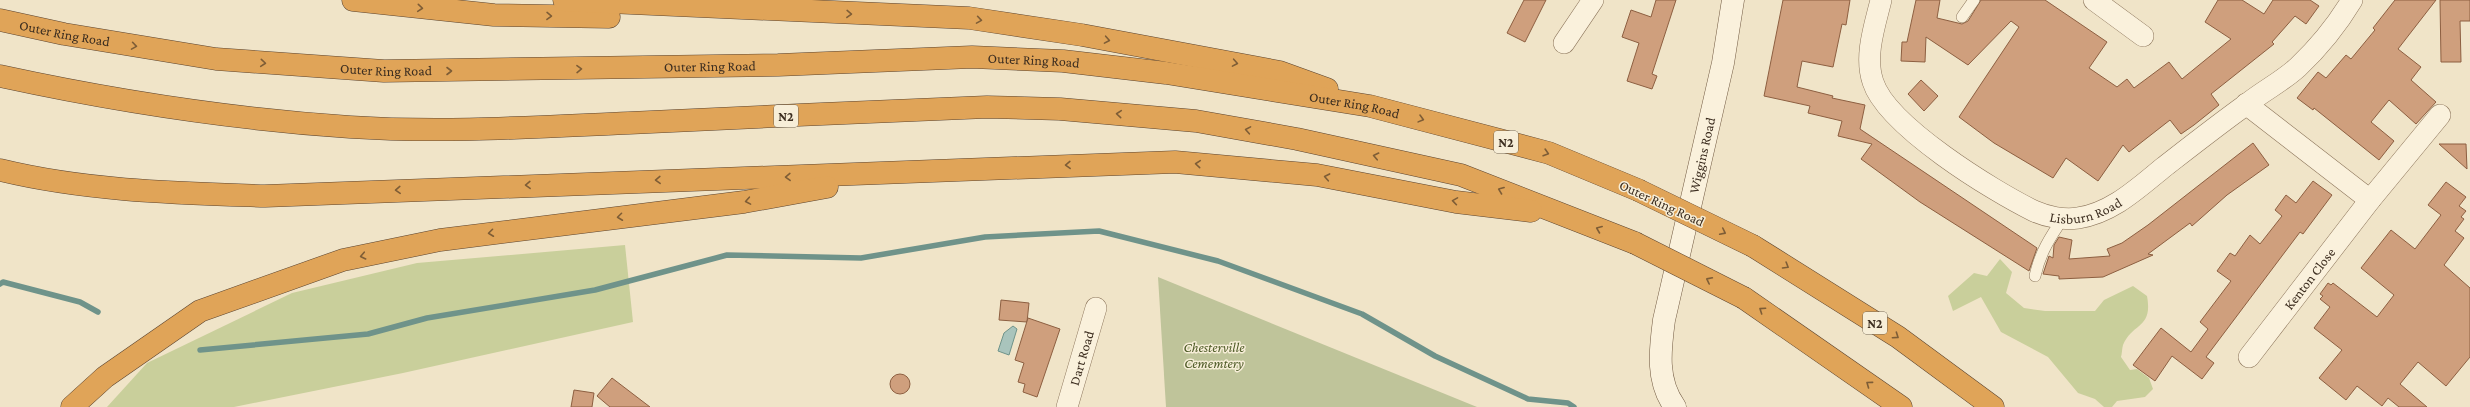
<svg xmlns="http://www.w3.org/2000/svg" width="2470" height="407" font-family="'Crimson Pro',serif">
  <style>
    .green { fill: #c9cf9b }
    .cemetery { fill: #bfc49a }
    .water { fill: #a9c4bc; stroke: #6f938a }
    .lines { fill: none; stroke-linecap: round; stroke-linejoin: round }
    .stream { stroke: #6f938a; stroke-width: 5.5 }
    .building { fill: #cf9f7d; stroke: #8d5f41 }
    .lane-casing { stroke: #8d765c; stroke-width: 12 }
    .street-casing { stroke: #8d765c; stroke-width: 22 }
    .secondary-casing { stroke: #6f573f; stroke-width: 23 }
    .highway-casing { stroke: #5b4430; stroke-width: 23 }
    .lane { stroke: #faf1dc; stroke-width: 11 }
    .street { stroke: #faf1dc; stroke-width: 21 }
    .secondary { stroke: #faf1dc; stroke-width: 22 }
    .highway { stroke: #e0a458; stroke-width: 22 }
    .highway-bridge-casing { stroke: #5b4430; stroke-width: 23; stroke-linecap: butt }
    .highway-bridge { stroke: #e0a458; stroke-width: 22 }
    .oneway { stroke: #7e5d36 }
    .labels { text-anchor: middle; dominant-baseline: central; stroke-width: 3; stroke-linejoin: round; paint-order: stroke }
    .shield { fill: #f7eed8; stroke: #756857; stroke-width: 1 }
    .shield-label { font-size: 13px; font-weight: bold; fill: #3d2e20 }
    .street-label { font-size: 14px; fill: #3d2e20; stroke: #f7eed8 }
    .park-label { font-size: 14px; font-style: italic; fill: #4d5a26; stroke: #f7eed8 }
  </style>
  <rect width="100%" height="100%" fill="#f0e4c8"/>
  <g class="green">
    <path d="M625,245l8,77 -230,51 -169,34h-127l40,-44 145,-70 125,-30z"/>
    <path d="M2000,259l12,13 -6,21 18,15 21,3h50l9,-11 29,-14 14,10c6,33 -14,26 -24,49 -1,3 -1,9 -2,12l9,13 7,-1 12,9 4,11 -8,8 -28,4 -5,6h-8l-9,-8 -17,-6 -30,-36 -47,-25 -20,-35 -28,14 -5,-15 26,-23 13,3z"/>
  </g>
  <path class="cemetery" d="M1158,277l319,130h-311z"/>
  <path class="water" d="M1013,326l4,3 -8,26 -11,-4 6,-18z"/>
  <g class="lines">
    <g class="stream">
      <path d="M0,284l3,-2 77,20 18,10"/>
      <path d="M200,350l168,-16 59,-16 168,-28 132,-35 134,3 124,-21 114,-6 119,30 144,53 73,42 93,43 40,4 6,4"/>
    </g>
  </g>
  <g class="building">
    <path d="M1524,0h22l-21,42 -18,-9z"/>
    <path d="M1656,0h20l-24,74 5,2 -5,13 -25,-8 12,-38 -17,-6 9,-27 20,7z"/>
    <path d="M1783,0h67l-4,25 -4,-1 -9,43 -31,-6 -5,26 36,9 -1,2 33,7 -5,24 177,119 -8,23 -109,-69 -59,-43 11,-15 -34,-8 4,-15 -34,-8 2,-7 -46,-10z"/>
    <path d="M1916,0h24l-3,18 25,6 6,-3 13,-21h64l62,42 -18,26 28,19 10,-8 7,9 35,-26 13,17 49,-40 -26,-17 13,-22h24l22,14 9,-14h37l9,6 -13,18 -11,-8 -23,26 2,2 -63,50 8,11 -25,20 -13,9 -11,-14 -41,32 -6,-7 -25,36 -32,-23 -13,20 -59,-35 -35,-26 60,-90 -8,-6 -43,44 -42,-28 -1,25 -24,-1 1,-19h5z"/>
    <path d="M2395,0h41l-38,49 23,18 -10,13 25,22 -20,22 -27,-24 -18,22 23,19 -15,19 -65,-52 -1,2 -16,-12 21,-26 8,6 20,-23 5,4 24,-29 -2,-2z"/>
    <path d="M2440,0h30v21h-10l1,41h-20z"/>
    <path d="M1921,80l17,16 -14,15 -16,-17z"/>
    <path d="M2253,143l16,22 -42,30 -35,31 -2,-3 -42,31 5,1 -50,22 -44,2v-3l-16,-2 6,-18 4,2 1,-13 5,-8 13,3 -3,19 41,-3 -3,-7 15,-6 26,-18z"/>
    <path d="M2439,144h27l1,25z"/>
    <path d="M2313,181l19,14 -29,39 -3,-2 -94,125 8,6 -12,16 -30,-23 -17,25 -22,-16 28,-37 30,24 17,-23 -8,-7 31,-41 -14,-10 13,-18 5,3 15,-21 10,9 22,-28 -7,-6 11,-15 10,8z"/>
    <path d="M2446,182l20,15 -7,9 7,5 -5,6 3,2 -9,12 9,7 -20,27 26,23v69l-24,29 -28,-24 -18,22 27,23h-28l-11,-9 -6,8 -25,-20 -11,14 -27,-22 23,-28 -28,-22 16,-21 -10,-8 3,-3 -3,-2 8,-11 3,2 2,-2 44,34 17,-22 -33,-27 30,-38 24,19 26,-34 -13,-10z"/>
    <path d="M1001,300l28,3 -2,19 -28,-2z"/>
    <path d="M1028,318l32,11 -23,68 -14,-5 2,-8 -7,-2 6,-19 -9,-3z"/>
    <circle cx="900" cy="384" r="10"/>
    <path d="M612,378l38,29h-40l-13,-11z"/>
    <path d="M574,390l20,3 -2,14h-21z"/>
  </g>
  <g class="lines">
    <g class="lane-casing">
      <g id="lane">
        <path d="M1962,17l12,-17"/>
        <path d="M2035,276c5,-23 15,-39 29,-59"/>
      </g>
    </g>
    <g class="street-casing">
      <g id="street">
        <path id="s1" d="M1881,0c-6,25 -17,56 -8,82 14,44 120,109 161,129 13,6 30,9 44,7 34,-5 60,-30 86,-51 27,-21 55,-43 83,-63 16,-13 36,-23 51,-37 21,-20 39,-42 54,-67"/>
        <path d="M2094,0l49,36"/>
        <path d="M1564,43l29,-43"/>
        <path d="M2246,104l124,96"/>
        <path id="s2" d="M2249,357l121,-157 70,-85"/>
        <path id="s3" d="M1067,407l29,-99"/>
      </g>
    </g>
    <g class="secondary-casing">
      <g id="secondary">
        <path id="s4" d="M1675,407c-19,-26 -15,-57 -11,-87l59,-257 10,-63"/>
      </g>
    </g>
    <g class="highway-casing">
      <g id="highway">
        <path d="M353,0l141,15 115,2"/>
        <path d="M564,0l405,18 113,17 198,37 47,17"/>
        <path id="s5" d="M0,20l64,14 152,25 168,12 394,-6 194,-8 91,4 103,12 204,33 179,47 89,37"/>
        <path d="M0,76c115,25 232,43 350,51 92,6 186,0 279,-4 119,-6 239,-11 358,-16l73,2 136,12 101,18 164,36 174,68"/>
        <path d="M0,170c86,21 176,23 265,26l910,-34 142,13 139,27 75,9"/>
        <path d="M1753,246l145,91 95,70"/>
        <path d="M1744,298l157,109"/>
        <path d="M72,407l33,-30 95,-66 143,-51 97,-20 304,-38 83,-15"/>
      </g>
    </g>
    <use href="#lane" class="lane"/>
    <use href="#street" class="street"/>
    <use href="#secondary" class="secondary"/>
    <use href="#highway" class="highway"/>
    <g class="highway-bridge-casing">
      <g id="highway-bridge">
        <path d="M1638,190l115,56"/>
        <path d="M1635,243l109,55"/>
      </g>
    </g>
    <use href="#highway-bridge" class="highway-bridge"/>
  </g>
  <defs><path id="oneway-chevron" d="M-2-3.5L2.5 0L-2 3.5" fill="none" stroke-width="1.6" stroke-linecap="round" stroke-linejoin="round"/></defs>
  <g class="oneway">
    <use href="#oneway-chevron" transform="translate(420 8) rotate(5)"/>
    <use href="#oneway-chevron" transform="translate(849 14) rotate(2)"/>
    <use href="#oneway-chevron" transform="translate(549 16) rotate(1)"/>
    <use href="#oneway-chevron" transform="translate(979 20) rotate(9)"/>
    <use href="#oneway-chevron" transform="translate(1107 40) rotate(10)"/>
    <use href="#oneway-chevron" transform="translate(134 46) rotate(9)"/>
    <use href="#oneway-chevron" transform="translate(263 63) rotate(5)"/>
    <use href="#oneway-chevron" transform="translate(1235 63) rotate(10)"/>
    <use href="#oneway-chevron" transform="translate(579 69) rotate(-1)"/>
    <use href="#oneway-chevron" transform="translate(449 71)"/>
    <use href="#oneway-chevron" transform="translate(1119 114) rotate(-175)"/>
    <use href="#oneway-chevron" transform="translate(1421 119) rotate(15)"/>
    <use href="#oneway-chevron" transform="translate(1248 130) rotate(-170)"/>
    <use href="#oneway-chevron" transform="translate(1546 153) rotate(17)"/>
    <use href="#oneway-chevron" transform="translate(1376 156) rotate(-168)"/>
    <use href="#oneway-chevron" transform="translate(1198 164) rotate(-175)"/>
    <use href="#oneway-chevron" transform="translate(1068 165) rotate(178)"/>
    <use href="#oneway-chevron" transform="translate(788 177) rotate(178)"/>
    <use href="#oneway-chevron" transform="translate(1327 177) rotate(-169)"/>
    <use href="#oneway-chevron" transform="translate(658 180) rotate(178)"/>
    <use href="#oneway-chevron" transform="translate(528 185) rotate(178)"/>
    <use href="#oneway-chevron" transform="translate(398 190) rotate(177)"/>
    <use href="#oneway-chevron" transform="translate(1501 190) rotate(-159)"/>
    <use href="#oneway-chevron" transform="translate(748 201) rotate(170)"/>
    <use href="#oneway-chevron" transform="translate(1455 201) rotate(-171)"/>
    <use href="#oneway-chevron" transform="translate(620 217) rotate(173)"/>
    <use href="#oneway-chevron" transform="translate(1599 229) rotate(-158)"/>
    <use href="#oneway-chevron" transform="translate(1723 232) rotate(26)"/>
    <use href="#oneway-chevron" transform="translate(491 233) rotate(173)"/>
    <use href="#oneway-chevron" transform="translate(363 256) rotate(168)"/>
    <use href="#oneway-chevron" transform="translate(1786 266) rotate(31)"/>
    <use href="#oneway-chevron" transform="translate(1709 280) rotate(-153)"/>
    <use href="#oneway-chevron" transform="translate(1762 310) rotate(-146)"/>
    <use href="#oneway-chevron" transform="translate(1896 336) rotate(34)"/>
    <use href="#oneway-chevron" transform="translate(1869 384) rotate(-144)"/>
  </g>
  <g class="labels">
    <g class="shield">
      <rect x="774" y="105" width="24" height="22" rx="3"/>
      <rect x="1494" y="131" width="24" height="22" rx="3"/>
      <rect x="1863" y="312" width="24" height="22" rx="3"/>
    </g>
    <g class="shield-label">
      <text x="786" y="116">N2</text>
      <text x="1506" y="142">N2</text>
      <text x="1875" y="323">N2</text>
    </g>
    <g class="street-label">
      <text stroke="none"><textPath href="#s5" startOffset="66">Outer Ring Road</textPath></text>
      <text stroke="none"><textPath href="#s5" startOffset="1038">Outer Ring Road</textPath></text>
      <text stroke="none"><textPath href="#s5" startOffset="714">Outer Ring Road</textPath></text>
      <text stroke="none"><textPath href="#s5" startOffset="390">Outer Ring Road</textPath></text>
      <text stroke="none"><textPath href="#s5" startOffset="1362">Outer Ring Road</textPath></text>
      <text stroke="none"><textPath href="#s4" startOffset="259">Wiggins Road</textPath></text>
      <text transform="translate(1662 203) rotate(25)">Outer Ring Road</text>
      <text stroke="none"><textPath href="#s1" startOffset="347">Lisburn Road</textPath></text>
      <text stroke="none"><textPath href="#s2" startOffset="99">Kenton Close</textPath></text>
      <text stroke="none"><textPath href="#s3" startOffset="51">Dart Road</textPath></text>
    </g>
    <g class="park-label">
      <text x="1214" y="347">Chesterville<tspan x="1214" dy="16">Cememtery</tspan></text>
    </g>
  </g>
</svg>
